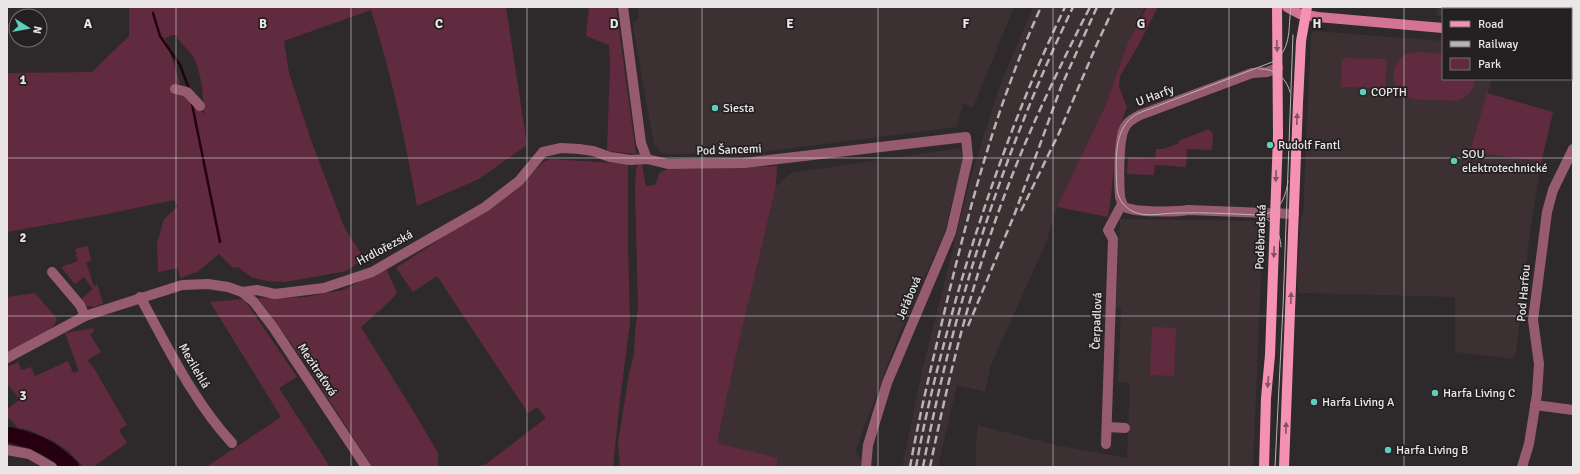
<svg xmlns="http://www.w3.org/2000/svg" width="1580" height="474" font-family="Signika,sans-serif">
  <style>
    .built { fill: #3c3033 }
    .green { fill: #612b3f; fill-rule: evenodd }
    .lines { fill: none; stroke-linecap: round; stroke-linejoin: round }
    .stream { stroke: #270010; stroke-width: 2.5 }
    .river { stroke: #270010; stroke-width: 16 }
    .street { stroke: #975b6f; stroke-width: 10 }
    .secondary { stroke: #d47495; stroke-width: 10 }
    .primary { stroke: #f591b3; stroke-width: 10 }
    .tram { stroke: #b8b4b5; stroke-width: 1 }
    .rail { stroke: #b8b4b5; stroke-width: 2.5; stroke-dasharray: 8 4; stroke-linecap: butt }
    .oneway { fill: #825363 }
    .grid { fill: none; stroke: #eae6e7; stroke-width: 1; stroke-opacity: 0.55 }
    .poi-dot { fill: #5dceb8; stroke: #242021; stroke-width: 1.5 }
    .labels { text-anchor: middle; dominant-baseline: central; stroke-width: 3.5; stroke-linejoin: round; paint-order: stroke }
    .poi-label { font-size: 12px; fill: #eae6e7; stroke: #242021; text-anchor: start }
    .street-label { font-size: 12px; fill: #eae6e7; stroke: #242021 }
    .grid-label { font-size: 13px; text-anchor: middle; font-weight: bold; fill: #eae6e7; stroke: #242021; stroke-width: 3.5; stroke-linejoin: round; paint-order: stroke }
  </style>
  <rect width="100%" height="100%" fill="#2e292b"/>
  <g class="built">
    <path d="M633,7h381l-41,101 -10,-4 -6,23 -202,26 -5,-8h-12l-7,8 -57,1 -12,-1 -8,-8 -22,-124h5l2,-5 -1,-8z"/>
    <path d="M1033,7h112l-16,33 -23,64 -49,103 -11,36 -55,122 -6,27 -28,-7 -19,82h-36l20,-96 49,-195 29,-91z"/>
    <path d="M1437,7h23v2h-17v7l-6,-1z"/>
    <rect x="1483" y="7" width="60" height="2"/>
    <path d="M1315,31l128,10v38h49l-22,72 30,5 37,5v2h4l-11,69 -14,121 -4,6 -57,-7v-55l-155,-4 -2,-1v-31l3,-43 2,-2 8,-181z"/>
    <path d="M959,148l2,2 2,9 -18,72 -45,101 -45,120 7,7 -2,8h-83l1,-9 -61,-14 19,-89 40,-169 15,-13z"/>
    <path d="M1120,219l141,2 2,7 -10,239h-277v-22l2,-20 77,20 72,13 3,-75 -12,-1 3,-74h-5z"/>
  </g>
  <g class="green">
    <path d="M129,7h377l21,138 -48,34 -62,27c-12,-66 -25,-131 -46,-196l-87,31 5,32 23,70 33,86 19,29 -17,13 -62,11 -19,-1 -15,-4 -13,-10 -5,1 -14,-14 -22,18 -17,6 -2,-10 -20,4 -1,-29 7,-24 14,-13 -4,-6 -72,15 -95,17v-159l85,-1 37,-36zM173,35h3c5,10 10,12 16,20 9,13 12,43 12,59l-19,-18 -13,-2 8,-11 -15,-45z"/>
    <path d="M589,7h27l20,147 -29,-3 3,-86 -1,-20 -23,-9z"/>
    <path d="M1147,7h11l-20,39 -18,30 -1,11 8,20c-15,36 -12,72 -19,110l-51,-10 49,-103 23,-64z"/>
    <path d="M1420,52l23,2v25h32c-1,12 -8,20 -21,22 -11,-1 -40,0 -49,-5 -16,-9 -15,-32 0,-41 5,-2 10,-2 15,-3z"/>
    <path d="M1345,58l42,1 -2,29 -44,-1 1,-28z"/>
    <path d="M1487,93l66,19 -12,51h-5v-2l-36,-5 -30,-5z"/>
    <path d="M1209,129l4,5 -1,16 -25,-1 -1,18 -31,-2 -1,10 -27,-1 1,-17 27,1 1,-9h7l16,-6 -1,-2z"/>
    <path d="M551,159l77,5v82l2,77 -11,85 -6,59h-137l10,-3 60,-46 -9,-11 -9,6 -91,-137 -24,16 -17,-24 112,-74 37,-33z"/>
    <path d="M641,160l5,26 9,-1 5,-13 8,-3 61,-1 48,-2 -1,20 -40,169 -19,88 61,15 -1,9h-157l-2,-24 11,-69 5,-20 1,-22 3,-25 -3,-119 1,-19z"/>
    <path d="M88,246l3,15 -5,1 8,25 3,-3 6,19 -8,4 -9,-1 -6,-6 13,-11 -9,-12 -9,7 -14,-17 17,-6 -3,-7h2l-2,-5z"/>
    <path d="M386,268l11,25 -8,9 -28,25 56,90 21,36v14h-66l-65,-102 -49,-67 48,-1 37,-7z"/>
    <path d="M35,293l22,26c-5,16 -34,27 -50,33v-55z"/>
    <path d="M244,299l53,78 -18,11 51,79h-124l75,-50 -71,-115z"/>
    <path d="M1152,327l24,1 -2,48 -24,-1z"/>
    <path d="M93,328l1,4 -4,2 11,18 -12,7 -1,2 3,4h1l35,60 -8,5 8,13 -34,24h-9l-16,-16 -13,-9 -26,-12 -11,-2 -11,-12v-9l2,1 11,-9 -13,-15v-17l11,-5 3,8 10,-3 4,9 33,-15 5,12 6,-2 -14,-38z"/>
  </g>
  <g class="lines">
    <g class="stream">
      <path d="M153,13l7,23 20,29 9,24"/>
      <path d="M192,104l28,138"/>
    </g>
    <path class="river" d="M7,435h3c26,6 42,13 61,32"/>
    <g class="street">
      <path d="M623,7l18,136 6,16"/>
      <path d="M1278,68l-11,4 -15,1 -112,42c-6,3 -12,6 -15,12 -7,11 -6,56 -5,70l3,9c9,7 53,6 65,4l106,4"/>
      <path d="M175,89l12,3 13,14"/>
      <path d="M52,272l28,33 5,11"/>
      <path d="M242,292l12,10 19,25 93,140"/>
      <path d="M140,297c28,50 53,104 92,146"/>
      <path d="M7,358l78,-42 97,-31 26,-1 20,3 14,5 15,-2 18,4 49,-6 48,-16 113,-65 34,-26 24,-29 18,-4 18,1 14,2 17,6 20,3 17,-1 21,5 76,-1 222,-26 2,21 -17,74 -64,151 -19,62 -2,22"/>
      <path d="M1535,405l38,5"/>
      <path d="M1107,427l18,1"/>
      <path d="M1106,444l7,-205 -5,-9 14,-26"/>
      <path d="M7,450l22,4 23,13"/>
      <path d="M1522,467l7,-23 8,-50 2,-30 -6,-44 14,-108 6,-22 20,-41"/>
    </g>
    <g class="secondary">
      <path d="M1287,7l13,7 18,3 125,11"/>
      <path d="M1571,39h2"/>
    </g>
    <g class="primary">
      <path d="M1264,467l2,-69 4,-43 8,-219 -1,-129"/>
      <path d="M1284,467l14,-364 3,-62 6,-34"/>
    </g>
    <g class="tram">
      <path d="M1259,69c15,-1 27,8 31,23"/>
      <path d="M1288,181c-2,17 -9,33 -29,34 -27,-1 -55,-3 -82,-2 -13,0 -28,4 -40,0 -11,-3 -19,-13 -20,-24 -1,-26 -5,-64 22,-76l136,-52c17,-14 13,-34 16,-54"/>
      <path d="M1257,215c17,4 23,17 24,32"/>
      <path d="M1275,467l8,-160 10,-272"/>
    </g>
    <g class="rail">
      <path d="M1021,211l38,-78 38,-89 17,-37"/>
      <path d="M968,326l47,-113 46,-126 36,-80"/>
      <path d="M910,467c10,-56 24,-111 37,-166 25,-103 50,-197 94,-294"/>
      <path d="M916,467c10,-57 25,-113 40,-168 29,-100 64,-198 109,-292"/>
      <path d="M923,467c30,-159 80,-314 150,-460"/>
      <path d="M930,467c20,-97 44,-194 80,-286 23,-60 51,-117 80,-174"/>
    </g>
  </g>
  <defs><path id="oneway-solid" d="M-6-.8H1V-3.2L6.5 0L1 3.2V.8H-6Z"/></defs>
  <g class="oneway">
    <use href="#oneway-solid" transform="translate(1277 46) rotate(88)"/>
    <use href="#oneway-solid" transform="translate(1297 119) rotate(-88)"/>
    <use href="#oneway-solid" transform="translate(1276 176) rotate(92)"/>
    <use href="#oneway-solid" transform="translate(1274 252) rotate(92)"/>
    <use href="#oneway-solid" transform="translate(1291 298) rotate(-88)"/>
    <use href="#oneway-solid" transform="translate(1268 382) rotate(95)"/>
    <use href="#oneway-solid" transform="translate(1286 428) rotate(-88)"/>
  </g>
  <path class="grid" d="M176,7v460M351,7v460M527,7v460M702,7v460M878,7v460M1053,7v460M1229,7v460M1404,7v460M7,158h1566M7,316h1566"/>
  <g class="poi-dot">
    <circle cx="1363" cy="92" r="4"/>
    <circle cx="715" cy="108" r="4"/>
    <circle cx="1270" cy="145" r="4"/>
    <circle cx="1454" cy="161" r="4"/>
    <circle cx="1435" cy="393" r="4"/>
    <circle cx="1314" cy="402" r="4"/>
    <circle cx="1388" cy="450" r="4"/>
  </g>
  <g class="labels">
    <g class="poi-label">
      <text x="1371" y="92">COPTH</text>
      <text x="723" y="108">Siesta</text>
      <text x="1278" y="145">Rudolf Fantl</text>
      <text x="1462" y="154">SOU<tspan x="1462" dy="14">elektrotechnické</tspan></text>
      <text x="1443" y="393">Harfa Living C</text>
      <text x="1322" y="402">Harfa Living A</text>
      <text x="1396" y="450">Harfa Living B</text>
    </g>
    <g class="street-label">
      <text transform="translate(1155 96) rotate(-21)">U Harfy</text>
      <text transform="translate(729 150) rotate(-2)">Pod Šancemi</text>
      <text transform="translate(1261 237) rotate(-88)">Poděbradská</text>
      <text transform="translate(385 248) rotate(-28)">Hrdlořezská</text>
      <text transform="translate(1524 293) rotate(-85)">Pod Harfou</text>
      <text transform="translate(909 298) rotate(-67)">Jeřábová</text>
      <text transform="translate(1097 321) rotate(-88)">Čerpadlová</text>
      <text transform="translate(194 366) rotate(60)">Mezilehlá</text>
      <text transform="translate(317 370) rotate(56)">Mezitraťová</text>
    </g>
  </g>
  <g class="grid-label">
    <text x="88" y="28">A</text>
    <text x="263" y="28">B</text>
    <text x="439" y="28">C</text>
    <text x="614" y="28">D</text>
    <text x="790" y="28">E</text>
    <text x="966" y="28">F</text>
    <text x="1141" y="28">G</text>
    <text x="1317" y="28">H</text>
    <text x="23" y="84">1</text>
    <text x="23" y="242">2</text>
    <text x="23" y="400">3</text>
  </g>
  <rect width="1580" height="474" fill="none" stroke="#eae6e7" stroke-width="16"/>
  <rect x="1442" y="8" width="130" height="72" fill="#242021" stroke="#736f70"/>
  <rect x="1450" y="21" width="20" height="6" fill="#f591b3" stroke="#736f70"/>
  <text x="1478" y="28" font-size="12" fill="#eae6e7">Road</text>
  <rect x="1450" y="41" width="20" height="6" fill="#b8b4b5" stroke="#736f70"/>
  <text x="1478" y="48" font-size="12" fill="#eae6e7">Railway</text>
  <rect x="1450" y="58" width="20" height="12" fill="#612b3f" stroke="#736f70"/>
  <text x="1478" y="68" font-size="12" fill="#eae6e7">Park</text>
  <g transform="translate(28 28) rotate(101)"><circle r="19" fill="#242021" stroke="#736f70"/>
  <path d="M0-3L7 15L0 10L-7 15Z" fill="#5dceb8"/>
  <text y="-6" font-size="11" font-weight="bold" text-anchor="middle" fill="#eae6e7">N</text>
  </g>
</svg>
